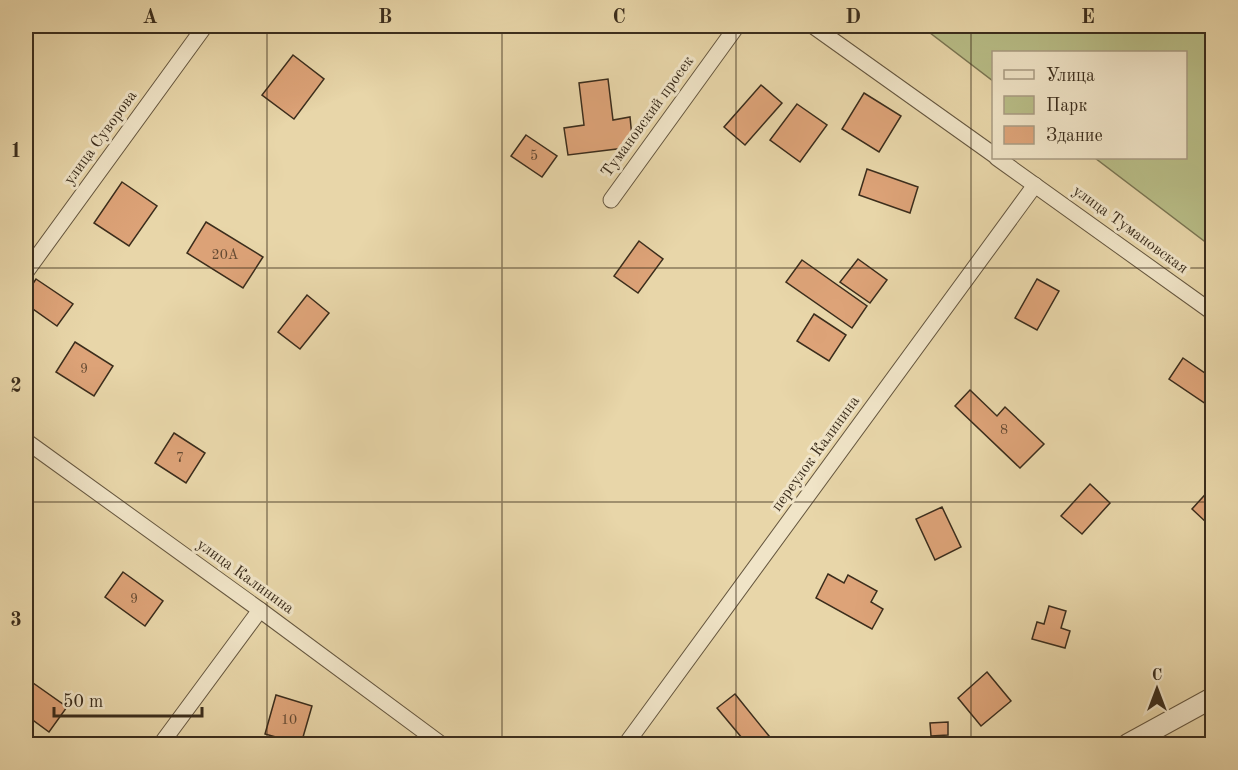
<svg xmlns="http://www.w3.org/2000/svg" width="1238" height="770" font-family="'Old Standard TT',serif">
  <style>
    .green { fill: #b8bd87; stroke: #7a7552; stroke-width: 1.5 }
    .building { fill: #dda378; stroke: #3b2d1c; stroke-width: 1.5 }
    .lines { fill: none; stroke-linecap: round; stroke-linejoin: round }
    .minor-casing { stroke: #66573f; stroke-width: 17 }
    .tertiary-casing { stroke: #66573f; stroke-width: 22 }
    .minor { stroke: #f0e4c7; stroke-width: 15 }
    .tertiary { stroke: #f0e4c7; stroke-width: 20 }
    .grid { fill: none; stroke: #3b2d1c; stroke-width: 1.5; stroke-opacity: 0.55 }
    .labels { text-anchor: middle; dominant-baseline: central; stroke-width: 6; stroke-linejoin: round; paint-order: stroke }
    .number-label { font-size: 14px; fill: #644a33 }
    .street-label { font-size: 16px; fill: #3b2d1c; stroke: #f0e4c7 }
    .neatline { fill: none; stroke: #3b2d1c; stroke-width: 2 }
    .grid-label { font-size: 20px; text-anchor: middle; font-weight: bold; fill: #3b2d1c }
  </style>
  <rect width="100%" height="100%" fill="#e8d6a9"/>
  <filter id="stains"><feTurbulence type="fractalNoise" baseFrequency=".00333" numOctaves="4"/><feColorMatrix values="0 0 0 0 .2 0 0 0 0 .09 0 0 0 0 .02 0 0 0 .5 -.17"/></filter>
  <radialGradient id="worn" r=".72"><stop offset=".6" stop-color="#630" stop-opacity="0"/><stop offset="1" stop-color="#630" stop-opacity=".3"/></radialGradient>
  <path class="green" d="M921,26h291v221l-117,-89h91v-106h-192l-1,29z"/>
  <g class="building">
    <path d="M293,55l31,24 -30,40 -32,-24z"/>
    <path d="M608,79l5,41 17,-3 3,30 -65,8 -4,-27 20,-3 -5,-42z"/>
    <path d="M761,85l21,18 -37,42 -21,-18z"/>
    <path d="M864,93l37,23 -22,36 -37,-23z"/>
    <path d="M797,104l30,21 -27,37 -30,-22z"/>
    <path d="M526,135l31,21 -15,21 -31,-21z"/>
    <path d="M867,169l51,18 -8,26 -51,-18z"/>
    <path d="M122,182l35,24 -28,40 -35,-23z"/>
    <path d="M206,222l57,35 -20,31 -56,-35z"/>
    <path d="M639,241l24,18 -25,34 -24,-17z"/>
    <path d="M858,259l29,21 -17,23 -30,-21z"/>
    <path d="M802,260l65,46 -15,22 -66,-46z"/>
    <path d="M36,279l37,25 -16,22 -31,-22v-10z"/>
    <path d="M1037,279l22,12 -22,39 -22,-12z"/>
    <path d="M307,295l22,18 -29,36 -22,-17z"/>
    <path d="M814,314l32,21 -17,26 -32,-20z"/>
    <path d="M75,342l38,24 -19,30 -38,-24z"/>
    <path d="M1183,358l29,20v30l-43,-29z"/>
    <path d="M970,390l27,26 8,-9 39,37 -24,24 -65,-62z"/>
    <path d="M174,433l31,20 -19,30 -31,-20z"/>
    <path d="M1090,484l20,19 -28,31 -21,-18z"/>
    <path d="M1212,487v32l-4,5 -16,-15z"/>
    <path d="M942,507l19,40 -26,13 -19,-41z"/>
    <path d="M123,572l40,29 -18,25 -40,-29z"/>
    <path d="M828,574l16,9 4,-8 29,16 -6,11 12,7 -11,20 -56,-31z"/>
    <path d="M1049,606l17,5 -5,17 9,3 -5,17 -33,-9 5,-17 7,2z"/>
    <path d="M987,672l24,29 -30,25 -23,-28z"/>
    <path d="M26,678l41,29 -18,25 -23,-17z"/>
    <path d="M735,694l34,42 -10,8h-12l-30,-36z"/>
    <path d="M276,695l36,11 -11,38 -36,-10z"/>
    <path d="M948,722v13l-17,1 -1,-13z"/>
  </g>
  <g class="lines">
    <g class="minor-casing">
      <g id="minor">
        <path d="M813,26l181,129"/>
        <path d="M997,158l215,154"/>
        <path d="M611,200l126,-174"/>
        <path d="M26,272l179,-246"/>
        <path d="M26,441l234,169 181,134"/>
        <path d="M161,744l99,-134"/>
        <path d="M626,744l409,-559"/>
      </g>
    </g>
    <g class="tertiary-casing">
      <path id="tertiary" d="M1128,744l84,-46"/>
    </g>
    <use href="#minor" class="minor"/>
    <use href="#tertiary" class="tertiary"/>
  </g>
  <path class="grid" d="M267,26v718M502,26v718M736,26v718M971,26v718M26,268h1186M26,502h1186"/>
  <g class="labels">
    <g class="number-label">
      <text x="534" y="156">5</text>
      <text x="225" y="255">20А</text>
      <text x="84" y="369">9</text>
      <text x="1004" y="430">8</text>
      <text x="180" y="458">7</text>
      <text x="134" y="599">9</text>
      <text x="289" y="720">10</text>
    </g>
    <g class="street-label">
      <text transform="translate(648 117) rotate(-54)">Тумановский просек</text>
      <text transform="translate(101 138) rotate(-54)">улица Суворова</text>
      <text transform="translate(1130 230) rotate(36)">улица Тумановская</text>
      <text transform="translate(816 454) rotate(-54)">переулок Калинина</text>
      <text transform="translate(245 577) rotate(36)">улица Калинина</text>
    </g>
  </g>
  <rect width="1238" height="770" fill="none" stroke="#e8d6a9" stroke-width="66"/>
  <rect x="992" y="51" width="195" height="108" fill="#f0e4c7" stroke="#a89b83" stroke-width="1.5"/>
  <rect x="1004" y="70" width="30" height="9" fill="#f0e4c7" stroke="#a89b83" stroke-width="1.5"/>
  <text x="1046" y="81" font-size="18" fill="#3b2d1c">Улица</text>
  <rect x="1004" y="96" width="30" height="18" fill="#b8bd87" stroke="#a89b83" stroke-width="1.5"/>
  <text x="1046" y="111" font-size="18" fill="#3b2d1c">Парк</text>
  <rect x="1004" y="126" width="30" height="18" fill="#dda378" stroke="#a89b83" stroke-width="1.5"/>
  <text x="1046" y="141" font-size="18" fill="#3b2d1c">Здание</text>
  <g transform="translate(1157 689)" stroke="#f0e4c7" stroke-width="4.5" paint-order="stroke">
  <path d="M0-4.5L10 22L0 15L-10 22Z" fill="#3b2d1c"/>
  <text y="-9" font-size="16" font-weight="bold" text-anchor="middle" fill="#3b2d1c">С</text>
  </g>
  <path d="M54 707v9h148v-9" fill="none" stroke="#3b2d1c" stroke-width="3"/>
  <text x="63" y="707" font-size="18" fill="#3b2d1c" stroke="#f0e4c7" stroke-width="4.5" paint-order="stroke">50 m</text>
  <rect x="33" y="33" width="1172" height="704" class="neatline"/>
  <g class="grid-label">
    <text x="150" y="23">A</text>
    <text x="385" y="23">B</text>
    <text x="619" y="23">C</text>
    <text x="853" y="23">D</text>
    <text x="1088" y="23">E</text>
    <text x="16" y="157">1</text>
    <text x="16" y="392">2</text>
    <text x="16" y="626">3</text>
  </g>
  <rect width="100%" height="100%" filter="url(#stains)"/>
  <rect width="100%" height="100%" fill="url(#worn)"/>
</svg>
